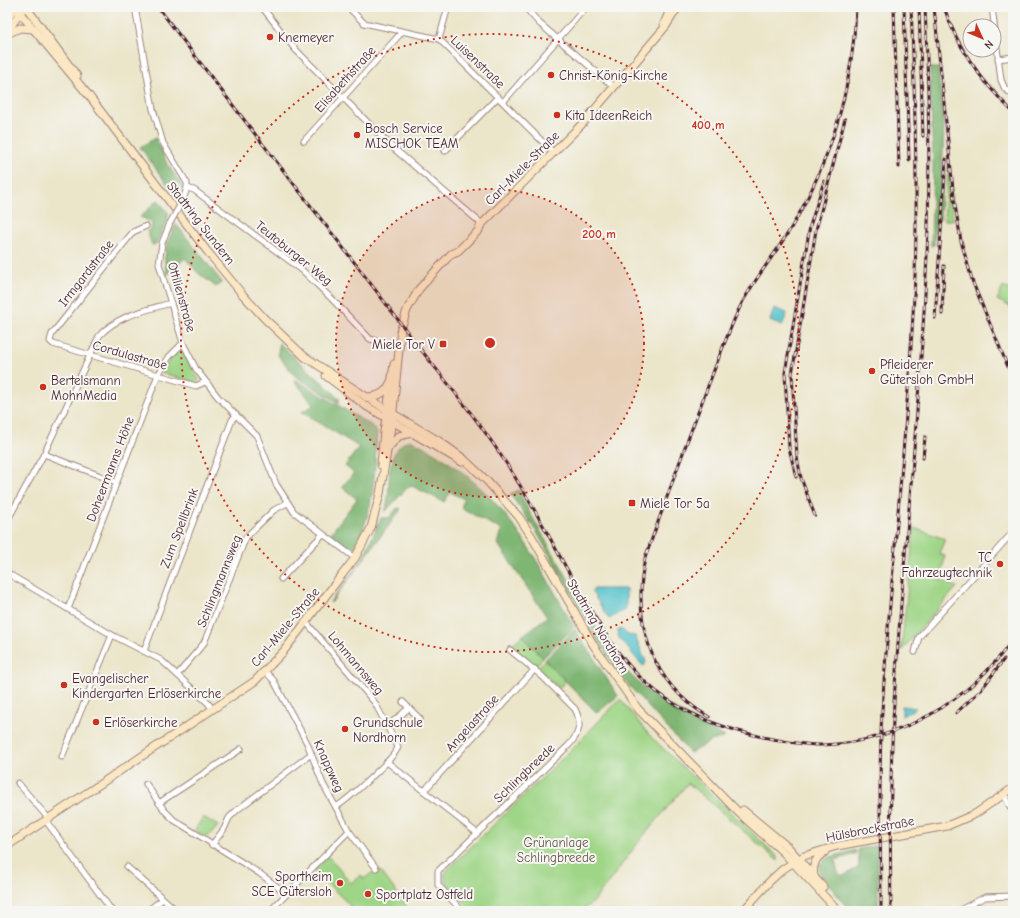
<svg xmlns="http://www.w3.org/2000/svg" width="1020" height="918" font-family="'Comic Neue',sans-serif">
  <style>
    .green { fill: #9fd586; stroke: #747a58 }
    .forest { fill: #7fb673; stroke: #646a4f }
    .water { fill: #57c4cc; stroke: #50727c }
    .lines { fill: none; stroke-linecap: round; stroke-linejoin: round }
    .street-casing { stroke: #9a827a; stroke-width: 7 }
    .secondary-casing { stroke: #9a827a; stroke-width: 9 }
    .street { stroke: #fff; stroke-width: 5 }
    .secondary { stroke: #fbe7c3; stroke-width: 7 }
    .rail-casing { stroke: #4a1f2b; stroke-width: 3 }
    .rail { stroke: #f6f6f2; stroke-width: 1.5; stroke-dasharray: 4.5; stroke-linecap: butt }
    .street-bridge-casing { stroke: #9a827a; stroke-width: 7; stroke-linecap: butt }
    .street-bridge { stroke: #fff; stroke-width: 5 }
    .ring { fill: none; stroke: #c8321e; stroke-width: 2; stroke-dasharray: 2 4 }
    .poi-dot { fill: #c8321e; stroke: #f6f6f2; stroke-width: 1.5 }
    .labels { text-anchor: middle; dominant-baseline: central; stroke-width: 4; stroke-linejoin: round; paint-order: stroke }
    .poi-label { font-size: 13px; fill: #4a1f2b; stroke: #f6f6f2; text-anchor: start }
    .street-label { font-size: 13px; fill: #4a1f2b; stroke: #f6f6f2 }
    .park-label { font-size: 13px; fill: #645646; stroke: #f6f6f2 }
    .centre { fill: #c8321e; stroke: #f6f6f2; stroke-width: 2 }
    .ring-label { font-size: 12px; text-anchor: middle; font-weight: bold; fill: #c8321e; stroke: #f6f6f2; stroke-width: 4; stroke-linejoin: round; paint-order: stroke }
  </style>
  <rect width="100%" height="100%" fill="#f6f6f2"/>
  <filter id="ink" filterUnits="userSpaceOnUse"><feTurbulence type="fractalNoise" baseFrequency=".025" numOctaves="2"/><feDisplacementMap in="SourceGraphic" scale="8" xChannelSelector="R" yChannelSelector="G"/><feConvolveMatrix kernelMatrix="1 2 1 2 8 2 1 2 1" color-interpolation-filters="sRGB"/></filter>
  <filter id="wash" filterUnits="userSpaceOnUse"><feTurbulence type="fractalNoise" baseFrequency=".012" numOctaves="4" result="noise"/><feDisplacementMap in="SourceGraphic" scale="16" xChannelSelector="R" yChannelSelector="G"/><feGaussianBlur stdDeviation="0.9" result="paint"/><feColorMatrix in="noise" values="0 0 0 0 0 0 0 0 0 0 0 0 0 0 0 0 0 1.4 0 .05"/><feComposite in="paint" operator="in"/></filter>
  <g filter="url(#wash)">
    <rect width="100%" height="100%" fill="#ebe5c9"/>
    <g class="green">
      <path d="M949,166l4,54h-9l4,-52z"/>
      <path d="M1003,287l10,4v17l-16,-8z"/>
      <path d="M181,349l2,1 16,30 -2,3 -35,-10 8,-14z"/>
      <path d="M914,528l31,11 -6,14 6,3 -5,24 17,7 -56,64z"/>
      <path d="M522,636l21,22 -8,8 -19,-16 -4,-6z"/>
      <path d="M545,660l21,21 -7,7 -22,-20z"/>
      <path d="M620,699l31,38 127,120v4l-90,-78 -47,56 -46,61 -13,11h-110l-27,-29v-8l3,-5 128,-124z"/>
      <path d="M203,817l15,9 -9,10 -4,1 -10,-7z"/>
      <path d="M328,856l23,27 10,-8 3,4 9,-7 4,2 3,-4 30,41h-65l5,-6 -36,-34z"/>
    </g>
    <g class="forest">
      <path d="M930,68h8l6,59 -4,93 -3,1 -3,24 -3,1 2,-79z"/>
      <path d="M156,138l11,26 16,23 -6,11 -37,-51z"/>
      <path d="M158,200l11,14 -2,5 1,1 -12,24 -4,1 -5,-14 4,-2 1,-7 -12,-5z"/>
      <path d="M176,224l46,58 -6,5 -19,-15 -12,-14 -18,17c-5,-20 0,-34 9,-51z"/>
      <path d="M279,343l60,55v5l-44,-27 -17,-21z"/>
      <path d="M294,380h2l78,47 3,6c-3,43 -2,75 -22,114 -8,3 -13,-3 -20,-8l1,-2 -5,-4 26,-34 -15,-12 12,-14 -9,-7 14,-19 -57,-35 12,-7z"/>
      <path d="M409,440c15,5 29,15 42,24 62,43 87,100 123,163l-31,31 -21,-22 25,-19 -49,-73 4,-14 -41,-22 3,-9 -14,-7 -6,10 -32,-16 -5,2 -22,24c8,-23 -3,-61 24,-72z"/>
      <path d="M519,490l4,11c18,31 36,62 54,93 18,32 36,67 65,92 25,22 54,34 83,51l-14,4 -21,12 -66,-73 -25,-38 -64,-113 -25,-35z"/>
      <path d="M397,508l4,1 -70,94 -1,-1 32,-42 19,-42h8z"/>
      <path d="M575,629l43,67 -21,17 -52,-53z"/>
      <path d="M878,845v66h-28l-31,-39 1,-8 7,-6 28,-8 1,4 -21,6 3,13 5,3 16,-9 -1,-18z"/>
    </g>
    <g class="water">
      <path d="M774,308l13,5 -5,13 -12,-5z"/>
      <path d="M594,589h32v20l-17,10 -17,-27z"/>
      <path d="M621,629l7,6 7,1 11,26 -2,4 -2,-1 -23,-27 -1,-8z"/>
      <path d="M902,706l14,2 -14,8z"/>
    </g>
  </g>
  <g filter="url(#ink)">
    <g class="lines">
      <g class="street-casing">
        <g id="street">
          <path d="M135,7l18,102 10,34 24,40v5l-4,12"/>
          <path d="M262,7l33,42 96,97 91,78"/>
          <path d="M348,7l16,16 75,16 115,114"/>
          <path d="M525,7l14,16 75,64"/>
          <path d="M992,7l9,73 4,9 8,6"/>
          <path d="M439,39l9,-32"/>
          <path d="M998,59l15,-2"/>
          <path d="M503,102l83,-95"/>
          <path d="M304,141l98,-109"/>
          <path d="M445,151l53,-54"/>
          <path d="M187,188l7,2 108,80 30,29 38,40 11,3"/>
          <path d="M170,223l-8,20 -3,21 24,79 13,26 22,28 39,39 19,48 18,28 61,46"/>
          <path d="M146,226l-13,6 -81,102 -2,7 3,3 143,42 9,-4"/>
          <path d="M44,454l72,28"/>
          <path d="M7,521l37,-67 55,-118c19,-21 45,-25 72,-33"/>
          <path d="M7,573l105,62 49,25 48,44 3,6"/>
          <path d="M281,579l41,-44"/>
          <path d="M68,609l90,-234 11,-18 14,-14"/>
          <path d="M306,622l69,81 23,44c-2,10 -52,54 -62,60"/>
          <path d="M144,651l88,-231 4,-5"/>
          <path d="M915,652l4,-15 94,-105"/>
          <path d="M265,671l9,10 33,62 16,41 26,47 27,37"/>
          <path d="M178,674l26,-31 42,-106 28,-27 13,-7"/>
          <path d="M403,702l17,17"/>
          <path d="M388,726l21,-18"/>
          <path d="M62,757l50,-122"/>
          <path d="M387,762l90,71"/>
          <path d="M18,783l31,36"/>
          <path d="M146,784l18,26 10,10 85,53 28,21"/>
          <path d="M424,791l111,-122"/>
          <path d="M1004,795l9,17"/>
          <path d="M159,803l82,-54"/>
          <path d="M46,821l66,90"/>
          <path d="M212,845l12,-16 5,-11 8,-8 74,-56"/>
          <path d="M127,867l50,44"/>
          <path d="M147,911l16,-12"/>
          <path d="M270,911l79,-80"/>
          <path d="M462,911l-24,-26v-14l131,-126c11,-12 13,-22 6,-36l-33,-33 -32,-26"/>
          <path d="M958,911l27,-14 28,-1"/>
        </g>
      </g>
      <g class="secondary-casing">
        <g id="secondary">
          <path d="M15,7l75,90 117,154 36,44 22,24 41,39"/>
          <path d="M26,7l51,69"/>
          <path d="M7,19l8,-12"/>
          <path d="M664,24l7,-17"/>
          <path d="M7,32l15,-22"/>
          <path d="M7,34l13,-6 14,1"/>
          <path d="M400,332l7,-22 12,-21 32,-35 7,-3 21,-21 1,-4 104,-104 82,-96 12,-19"/>
          <path d="M304,356l78,51 57,34 25,18 23,22 32,36 13,20 62,109 44,63 102,105 44,39 54,58"/>
          <path d="M326,376l40,30 96,56"/>
          <path d="M366,397c10,0 20,-3 24,-14"/>
          <path d="M388,448l11,-12 13,-3"/>
          <path d="M381,465l3,-34 10,-67"/>
          <path d="M743,810l46,38 34,39"/>
          <path d="M7,846l248,-165 28,-29 48,-63 24,-31 16,-30 9,-34 12,-73 9,-92"/>
          <path d="M814,876c-2,-11 2,-19 11,-24"/>
          <path d="M743,911l27,-30 13,-12 21,-13 33,-10 110,-20 28,-12 38,-26"/>
        </g>
      </g>
      <use href="#street" class="street"/>
      <use href="#secondary" class="secondary"/>
      <g class="rail-casing">
        <g id="rail">
          <path d="M158,7c83,111 170,219 253,330 31,40 64,78 91,120 31,45 54,95 82,142 20,34 41,69 73,93 28,22 63,35 97,43 22,5 46,10 69,10 77,-3 146,-43 190,-106"/>
          <path d="M894,7l5,160"/>
          <path d="M904,7l5,153"/>
          <path d="M919,7l4,129"/>
          <path d="M934,7l20,192 7,42 12,42 40,96"/>
          <path d="M944,7c13,41 38,75 69,105"/>
          <path d="M942,314l2,-48"/>
          <path d="M935,318l11,-159"/>
          <path d="M923,458l2,-21"/>
          <path d="M796,477l-7,-29 -4,-75 25,-147 14,-45"/>
          <path d="M815,516l-14,-38 -4,-21 -5,-83 24,-144 29,-111"/>
          <path d="M956,713l25,-23 23,-31"/>
          <path d="M709,717c-59,-34 -77,-95 -64,-159 19,-52 37,-104 57,-156 12,-31 23,-63 37,-93 14,-29 36,-54 52,-81 40,-67 62,-143 65,-221"/>
          <path d="M881,911c0,-67 -3,-134 1,-200 9,-145 27,-290 33,-436 3,-89 0,-179 -4,-268"/>
          <path d="M891,911c-1,-64 -1,-127 2,-191 8,-148 26,-296 33,-445 5,-89 3,-179 -1,-268"/>
        </g>
      </g>
      <use href="#rail" class="rail"/>
      <g class="street-bridge-casing">
        <path id="street-bridge" d="M170,223l13,-23"/>
      </g>
      <use href="#street-bridge" class="street-bridge"/>
    </g>
  </g>
  <circle cx="490" cy="343" r="154" fill="#c8321e" fill-opacity=".12"/>
  <g class="ring">
    <circle cx="490" cy="343" r="154"/>
    <circle cx="490" cy="343" r="309"/>
  </g>
  <g class="poi-dot">
    <circle cx="270" cy="37" r="4"/>
    <circle cx="551" cy="75" r="4"/>
    <circle cx="557" cy="115" r="4"/>
    <circle cx="357" cy="135" r="4"/>
    <rect x="439" y="340" width="8" height="8" rx="2"/>
    <circle cx="872" cy="371" r="4"/>
    <circle cx="43" cy="387" r="4"/>
    <rect x="628" y="499" width="8" height="8" rx="2"/>
    <circle cx="1000" cy="564" r="4"/>
    <circle cx="64" cy="685" r="4"/>
    <circle cx="96" cy="722" r="4"/>
    <circle cx="345" cy="729" r="4"/>
    <circle cx="340" cy="883" r="4"/>
    <circle cx="368" cy="894" r="4"/>
  </g>
  <g class="labels">
    <g class="poi-label">
      <text x="278" y="37">Knemeyer</text>
      <text x="559" y="75">Christ-König-Kirche</text>
      <text x="565" y="115">Kita IdeenReich</text>
      <text x="365" y="128">Bosch Service<tspan x="365" dy="15">MISCHOK TEAM</tspan></text>
      <text x="435" y="344" text-anchor="end">Miele Tor V</text>
      <text x="880" y="364">Pfleiderer<tspan x="880" dy="15">Gütersloh GmbH</tspan></text>
      <text x="51" y="380">Bertelsmann<tspan x="51" dy="15">MohnMedia</tspan></text>
      <text x="640" y="503">Miele Tor 5a</text>
      <text x="992" y="557" text-anchor="end">TC<tspan x="992" dy="15">Fahrzeugtechnik</tspan></text>
      <text x="72" y="678">Evangelischer<tspan x="72" dy="15">Kindergarten Erlöserkirche</tspan></text>
      <text x="104" y="722">Erlöserkirche</text>
      <text x="353" y="722">Grundschule<tspan x="353" dy="15">Nordhorn</tspan></text>
      <text x="332" y="876" text-anchor="end">Sportheim<tspan x="332" dy="15">SCE Gütersloh</tspan></text>
      <text x="376" y="894">Sportplatz Ostfeld</text>
    </g>
    <g class="street-label">
      <text transform="translate(478 62) rotate(44)">Luisenstraße</text>
      <text transform="translate(345 79) rotate(-48)">Elisabethstraße</text>
      <text transform="translate(522 168) rotate(-45)">Carl-Miele-Straße</text>
      <text transform="translate(201 223) rotate(52)">Stadtring Sundern</text>
      <text transform="translate(294 253) rotate(39)">Teutoburger Weg</text>
      <text transform="translate(86 273) rotate(-52)">Irmgardstraße</text>
      <text transform="translate(182 297) rotate(74)">Ottilienstraße</text>
      <text transform="translate(130 355) rotate(16)">Cordulastraße</text>
      <text transform="translate(110 469) rotate(-69)">Doheermanns Höhe</text>
      <text transform="translate(179 528) rotate(-69)">Zum Spellbrink</text>
      <text transform="translate(219 581) rotate(-68)">Schlingmannsweg</text>
      <text transform="translate(598 626) rotate(59)">Stadtring Nordhorn</text>
      <text transform="translate(285 627) rotate(-50)">Carl-Miele-Straße</text>
      <text transform="translate(356 663) rotate(50)">Lohmannsweg</text>
      <text transform="translate(472 723) rotate(-48)">Angelastraße</text>
      <text transform="translate(329 766) rotate(66)">Knappweg</text>
      <text transform="translate(524 773) rotate(-44)">Schlingbreede</text>
      <text transform="translate(870 829) rotate(-11)">Hülsbrockstraße</text>
    </g>
    <g class="park-label">
      <text x="556" y="842">Grünanlage<tspan x="556" dy="15">Schlingbreede</tspan></text>
    </g>
  </g>
  <circle cx="490" cy="343" r="6" class="centre"/>
  <g class="ring-label">
    <text x="708" y="129">400 m</text>
    <text x="599" y="238">200 m</text>
  </g>
  <rect width="1020" height="918" fill="none" stroke="#f6f6f2" stroke-width="24"/>
  <g transform="translate(982 38) rotate(134)"><circle r="19" fill="#f6f6f2" stroke="#b1a0a2"/>
  <path d="M0-3L7 15L0 10L-7 15Z" fill="#c8321e"/>
  <text y="-6" font-size="11" font-weight="bold" text-anchor="middle" fill="#4a1f2b">N</text>
  </g>
</svg>
